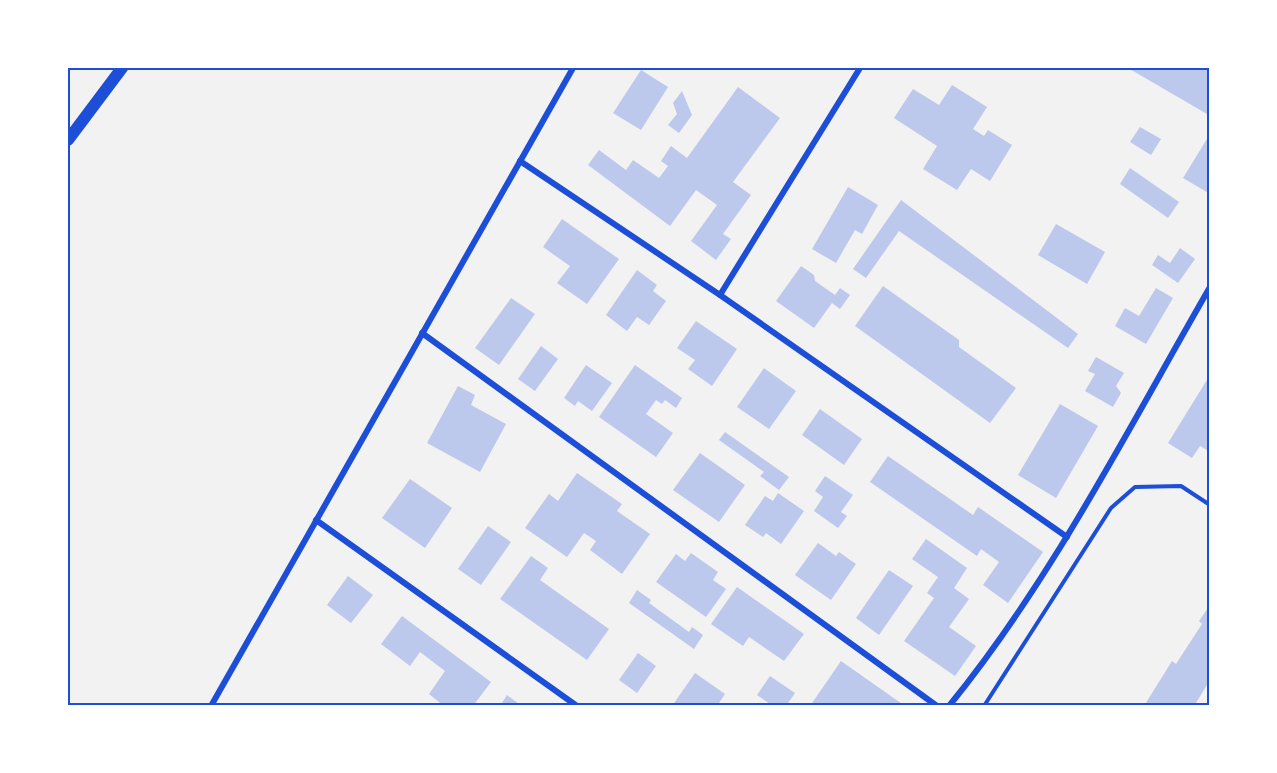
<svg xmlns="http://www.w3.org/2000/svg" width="1277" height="773" font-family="Barlow,sans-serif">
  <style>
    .building { fill: #bdc9ec }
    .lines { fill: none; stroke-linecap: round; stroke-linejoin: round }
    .path { stroke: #1d4ed8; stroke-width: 4 }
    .minor { stroke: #1d4ed8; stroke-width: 6 }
    .secondary { stroke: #1d4ed8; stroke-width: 12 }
    .neatline { fill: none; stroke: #1d4ed8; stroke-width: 2 }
  </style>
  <rect width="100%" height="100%" fill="#f2f2f2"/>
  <g class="building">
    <path d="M1128,68h82v42l-3,4z"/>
    <path d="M641,70l27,17 -27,43 -28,-17z"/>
    <path d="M952,85l35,22 -14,22 11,7 4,-6 24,15 -22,36 -19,-12 -14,21 -34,-21 14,-23 -43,-28 19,-29 26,16z"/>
    <path d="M738,87l42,31 -47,64 18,13 -28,39 8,5 -15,21 -25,-19 26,-36 -21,-15 -26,36 -82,-61 11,-15 27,20 7,-10 26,18 9,-12 -7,-5 10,-15 16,12z"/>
    <path d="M682,91l10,24 -13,18 -11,-8 9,-11 -4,-11z"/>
    <path d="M1140,127l21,12 -10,16 -21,-13z"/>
    <path d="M1210,134v60l-27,-16z"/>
    <path d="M1130,168l49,34 -11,16 -48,-34z"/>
    <path d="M848,187l30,18 -16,29 -7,-4 -19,33 -24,-14z"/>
    <path d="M901,200l177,134 -10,14 -169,-117 -33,47 -13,-9z"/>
    <path d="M562,219l57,40 -32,45 -30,-21 13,-17 -27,-19z"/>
    <path d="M1056,224l49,28 -18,32 -49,-29z"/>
    <path d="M1180,248l15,11 -17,24 -26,-18 6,-10 12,8z"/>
    <path d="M801,266l13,9 1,6 20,14 5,-7 10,7 -10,14 -8,-6 -18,25 -38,-27z"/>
    <path d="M637,270l20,15 -4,6 13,10 -17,24 -12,-8 -10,14 -21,-16z"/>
    <path d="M883,286l76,54v7l57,41 -26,35 -135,-97z"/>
    <path d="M1156,288l17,10 -27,46 -31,-18 10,-18 14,8z"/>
    <path d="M511,298l24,16 -36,51 -24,-17z"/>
    <path d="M696,321l41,28 -25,37 -24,-17 7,-9 -18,-12z"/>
    <path d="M541,346l17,13 -23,32 -17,-12z"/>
    <path d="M1096,357l28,16 -8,13 5,7 -8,14 -28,-16 10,-17 -7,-3z"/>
    <path d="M586,365l26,18 -20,28 -14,-10 -3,5 -11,-8z"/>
    <path d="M635,365l47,33 -6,10 -11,-8 -3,4 -6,-4 -10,14 27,19 -17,24 -57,-40z"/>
    <path d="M764,368l32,23 -27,38 -32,-22z"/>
    <path d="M1210,375v77l-10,-6 -8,12 -24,-15z"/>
    <path d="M458,386l17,9 -4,10 35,19 -26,48 -53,-29z"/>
    <path d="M1060,404l38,22 -42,72 -38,-23z"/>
    <path d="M820,409l42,30 -18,26 -42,-30z"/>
    <path d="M725,432l64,45 -10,13 -19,-14 4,-4 -45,-32z"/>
    <path d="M700,453l45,32 -26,37 -46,-32z"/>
    <path d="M888,456l85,59 5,-8 65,45 -35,51 -25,-18 16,-23 -18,-13 -4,7 -107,-74z"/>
    <path d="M577,473l45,31 -5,7 33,23 -28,40 -32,-24 6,-9 -12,-8 -17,24 -42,-29 24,-34 9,7z"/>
    <path d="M825,476l28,19 -12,17 6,4 -9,12 -24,-17 9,-14 -8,-6z"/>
    <path d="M410,479l42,29 -27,40 -43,-30z"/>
    <path d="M778,493l26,18 -23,33 -15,-11 -3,4 -18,-12 20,-29 8,5z"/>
    <path d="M488,526l23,16 -30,43 -23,-16z"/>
    <path d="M926,539l41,29 -13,20 15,11 -20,28 27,19 -21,30 -51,-35 30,-43 -7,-5 11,-16 -26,-18z"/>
    <path d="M818,543l18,13 3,-4 17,12 -25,36 -36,-25z"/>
    <path d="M691,553l27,19 -5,8 13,9 -20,28 -50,-35 20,-28 9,7z"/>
    <path d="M531,556l17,12 -8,12 69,49 -22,31 -87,-61z"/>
    <path d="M889,570l24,16 -34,49 -23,-17z"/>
    <path d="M348,576l25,19 -22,28 -24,-18z"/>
    <path d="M737,587l67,47 -20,27 -35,-24 -6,9 -32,-22z"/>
    <path d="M637,590l14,10 -2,3 40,29 3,-5 11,8 -9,14 -65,-46z"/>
    <path d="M1210,605v82l-3,-2 -13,21h-50l28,-45 4,3 26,-40 -3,-3z"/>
    <path d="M402,616l89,66 -18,24h-29l-15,-12 16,-23 -25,-19 -10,14 -29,-22z"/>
    <path d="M638,653l18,13 -19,27 -18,-13z"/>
    <path d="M841,661l64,45h-95z"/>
    <path d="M695,673l30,21 -8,12h-45z"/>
    <path d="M770,676l25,17 -9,13h-13l-16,-11z"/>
    <path d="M507,695l15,11h-22z"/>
  </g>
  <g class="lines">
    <path class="path" d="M984,706l127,-198 24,-21 46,-1 29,19"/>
    <g class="minor">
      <path d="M520,161l200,134 347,242"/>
      <path d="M720,295l140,-227"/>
      <path d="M422,333l515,373"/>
      <path d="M316,520l261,186"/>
      <path d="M211,706l362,-638"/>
      <path d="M949,706c104,-128 179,-277 261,-419"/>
    </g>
    <path class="secondary" d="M68,140l54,-72"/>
  </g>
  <rect width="1277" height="773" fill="none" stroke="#ffffff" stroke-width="138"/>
  <rect x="69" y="69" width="1139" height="635" class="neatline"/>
</svg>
